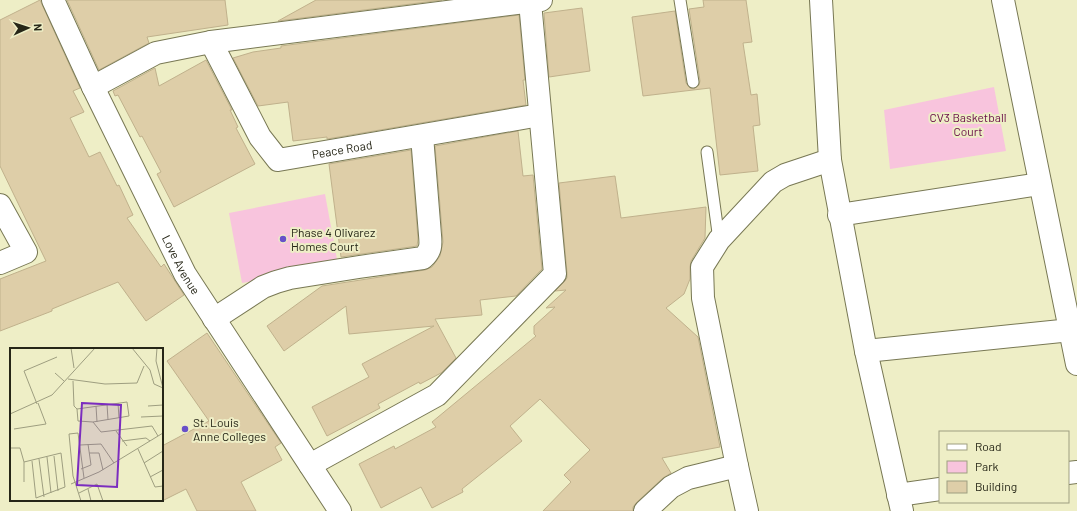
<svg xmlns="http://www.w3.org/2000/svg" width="1077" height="511" font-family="Barlow,sans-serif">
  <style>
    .green { fill: #f8c4dd }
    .building { fill: #decea8; stroke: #c0b18c }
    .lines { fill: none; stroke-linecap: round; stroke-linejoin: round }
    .lane-casing { stroke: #787854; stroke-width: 13 }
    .street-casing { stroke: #787854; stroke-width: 24 }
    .lane { stroke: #fff; stroke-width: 11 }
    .street { stroke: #fff; stroke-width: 22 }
    .poi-dot { fill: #6850c9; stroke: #eeeec6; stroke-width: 1.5 }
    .labels { text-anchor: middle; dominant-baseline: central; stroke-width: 4; stroke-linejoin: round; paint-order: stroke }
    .park-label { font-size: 12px; fill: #680d47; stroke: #eeeec6 }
    .street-label { font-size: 12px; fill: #262617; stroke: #eeeec6 }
    .poi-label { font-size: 12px; fill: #262617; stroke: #eeeec6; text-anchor: start }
    .inset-road { fill: none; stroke: #9e9e80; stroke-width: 1 }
    .view { fill: #7b2cbf; fill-opacity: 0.15; stroke: #7b2cbf; stroke-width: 2 }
    .inset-edge { fill: none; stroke: #262617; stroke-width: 2 }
  </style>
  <rect width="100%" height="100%" fill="#eeeec6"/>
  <g class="green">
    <path d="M994,87l12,64 -116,18 -6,-59z"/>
    <path d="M325,194l13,71 -96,18 -13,-70z"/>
  </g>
  <g class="building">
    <path d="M40,0l40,88 -7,3 11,21 -14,6 19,39 11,-5 17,34 2,-1 14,30 -6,3 34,49 3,-3 20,31 -38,26 -28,-39 -66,27v2l-52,20v-52l46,-18 -46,-95v-146z"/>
    <path d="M67,0h158l3,25 -81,12 2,6 -50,27z"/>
    <path d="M316,0h126l-164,21z"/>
    <path d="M703,0h43l6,42 -9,1 8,52 6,-1 3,31 -7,1 5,45 -38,4 -10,-87 -67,8 -11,-79 43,-6 11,72 4,5 4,1 5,-4 1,-4 -11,-72 15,-2z"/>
    <path d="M582,8l8,63 -41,6 -5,-64z"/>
    <path d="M519,15l6,65h-2l3,25 -199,34v-2l-34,4 -5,-39 -30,4 -25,-48 20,-6 28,-4v-2z"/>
    <path d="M206,60l26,50h-2l8,17 -2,1 19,36 -81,43 -17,-33 4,-2 -19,-36 -2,1 -22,-42 -3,1 -2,-5 42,-23 4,18z"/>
    <path d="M518,131l5,45 10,-1 9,94 -26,27 -36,4 2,15 -47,4 21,39 -15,15 -21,11 -1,-2 -41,22 2,4 -53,28 -15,-29 57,-30 -7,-13 72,-38 -85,8 -3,-28 -62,45 -17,-25 55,-40 103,-16 7,-3 8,-11 3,-14 -8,-96z"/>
    <path d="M411,150l7,89 -1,7 -76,11 -12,-93z"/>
    <path d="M615,176l6,42 85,-11 -1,31 -14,23 -1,6v12l-6,15 -18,14 32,29 22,110 -58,11 9,15 -8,5 -26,24 -4,5v4h-90l28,-29 -7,-7 26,-25 -50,-51 -30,27 12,15 -60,48 1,3 -31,16 -11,-21 -40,21 -22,-44 35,-18 1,3 41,-22 -4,-5 104,-86 -2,-2v-8l21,-19 -9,1 20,-18 -11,1 9,-9 3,-4v-5l-8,-90z"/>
    <path d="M207,333l74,110 -6,4 7,13 -41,22 15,29h-59l-11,-22 -24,12v-55l47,-25 -42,-60z"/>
  </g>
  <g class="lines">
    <g class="lane-casing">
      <g id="lane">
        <path d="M680,0l13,82"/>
        <path d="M707,152l12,88"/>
      </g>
    </g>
    <g class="street-casing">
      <g id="street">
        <path id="s1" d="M53,0l40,87 92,187 155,237"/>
        <path d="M821,0l9,160 36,191 36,160"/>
        <path d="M1003,0l74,364"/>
        <path id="s2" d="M211,42l49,95 18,23 262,-45"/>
        <path d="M93,87l63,-34 55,-11 330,-42"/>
        <path d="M0,205l26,47 -26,11"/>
        <path d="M839,215l201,-31"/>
        <path d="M214,319l49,-32 13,-5 14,-4 69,-11 64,-9c8,-7 8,-13 7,-23l-8,-99"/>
        <path d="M866,351l205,-21"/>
        <path d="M310,465l127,-70 118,-121 -25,-272"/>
        <path d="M1068,473l9,-1"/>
        <path d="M898,495l42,-6"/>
        <path d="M645,511l26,-24 17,-9 49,-12"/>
        <path d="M747,511l-10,-45 -34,-168 -1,-31 17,-27 54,-58 12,-7 45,-15"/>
      </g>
    </g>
    <use href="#lane" class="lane"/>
    <use href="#street" class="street"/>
  </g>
  <g class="poi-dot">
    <circle cx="283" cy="239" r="4"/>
    <circle cx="185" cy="429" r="4"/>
  </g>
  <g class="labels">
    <g class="park-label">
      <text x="968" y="117">CV3 Basketball<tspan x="968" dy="14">Court</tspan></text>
    </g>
    <g class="street-label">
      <text stroke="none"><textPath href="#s2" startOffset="201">Peace Road</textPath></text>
      <text stroke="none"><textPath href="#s1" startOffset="294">Love Avenue</textPath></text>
    </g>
    <g class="poi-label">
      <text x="291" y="232">Phase 4 Olivarez<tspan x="291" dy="14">Homes Court</tspan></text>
      <text x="193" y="422">St. Louis<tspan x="193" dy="14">Anne Colleges</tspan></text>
    </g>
  </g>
  <g transform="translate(10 348)">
    <rect width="153" height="153" fill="#eeeec6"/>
    <path class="inset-road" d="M61,0l3,20M122,0l18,22 4,14 9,4M147,0l-1,13 7,27M45,25l9,8M58,31l37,5 32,-1 7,-17M63,33l1,25 3,3M117,54l2,14 -36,6 -15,-1 -1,-12zM108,55l1,15M27,56l-13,-33 33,-14M97,56l1,16M86,58l1,16M138,58l15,-1M0,66l42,-19 43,-47M131,69l22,-1M83,74l8,10 51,-6 6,10M4,81l32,-5 -8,-21M106,83l11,15M112,93l24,-3 4,3M70,97l21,-1 13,19M0,100h10l4,14 37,-9 4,34 -29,11 -4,-37M128,101l17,38 8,-1M79,105h10l4,17M44,108l4,35M37,109l4,36M29,111l5,38M14,114v20M134,115l19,-12M71,121l10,-4 -3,-21M140,129l13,-7M61,136l28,-12 64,-39M78,141l3,12M69,145l18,-9 6,17M71,153l-8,-25 -4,-42 9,-1 6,45"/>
    <path class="view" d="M72,55l39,2 -4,82 -40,-2z"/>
    <rect width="153" height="153" class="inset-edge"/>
  </g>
  <rect x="939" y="431" width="130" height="72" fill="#eeeec6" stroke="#9e9e80"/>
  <rect x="947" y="444" width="20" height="6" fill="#ffffff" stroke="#9e9e80"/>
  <text x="975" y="451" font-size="12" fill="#262617">Road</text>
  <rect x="947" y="461" width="20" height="12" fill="#f8c4dd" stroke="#9e9e80"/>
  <text x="975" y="471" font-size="12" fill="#262617">Park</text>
  <rect x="947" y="481" width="20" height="12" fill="#decea8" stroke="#9e9e80"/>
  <text x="975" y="491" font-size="12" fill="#262617">Building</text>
  <g transform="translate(28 28) rotate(87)" stroke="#eeeec6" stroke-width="3" paint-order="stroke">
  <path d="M0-3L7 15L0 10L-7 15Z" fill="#262617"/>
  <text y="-6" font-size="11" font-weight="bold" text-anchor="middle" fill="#262617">N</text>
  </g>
</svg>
